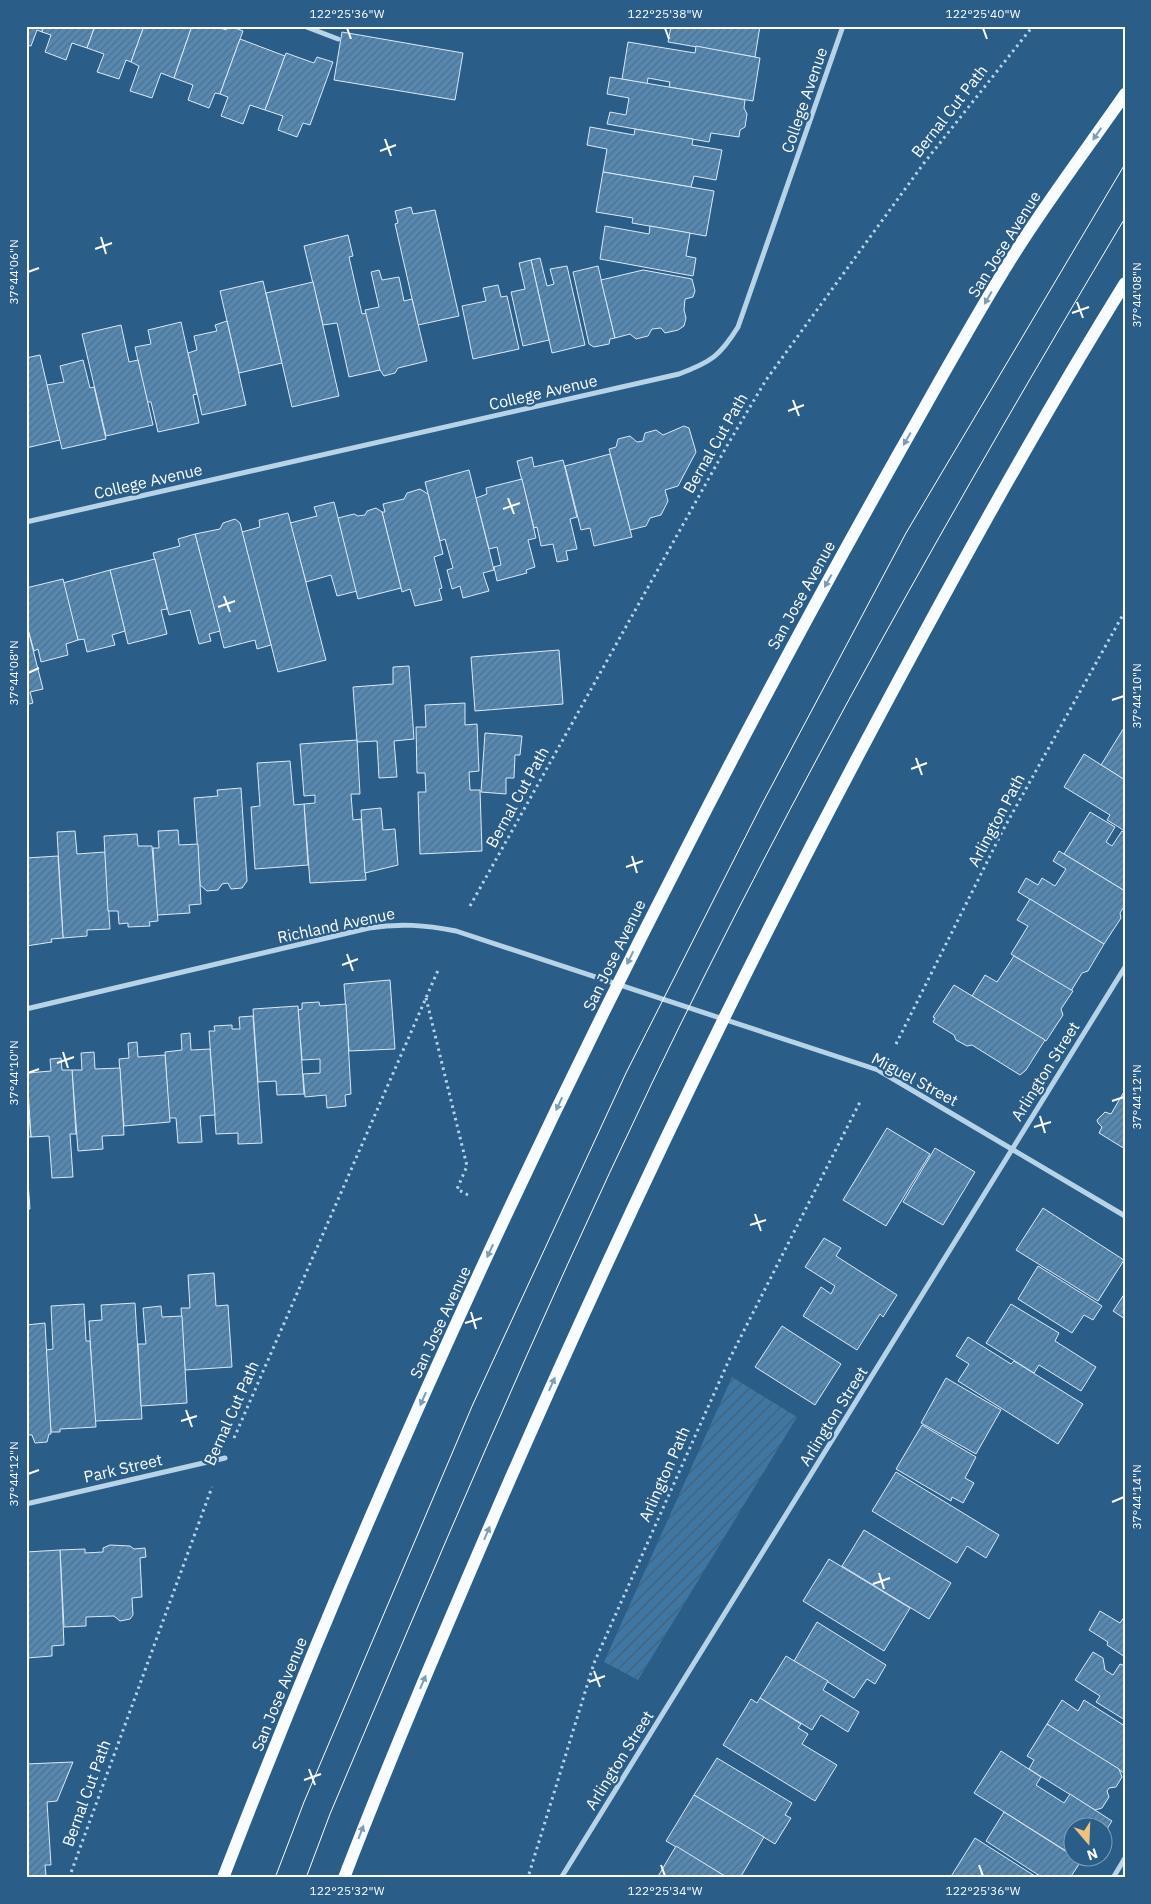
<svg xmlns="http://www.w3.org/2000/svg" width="1151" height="1904" font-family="'IBM Plex Sans',sans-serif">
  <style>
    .garden { fill: url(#garden-furrows) }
    .building { fill: url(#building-hatch); stroke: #dbeaf7 }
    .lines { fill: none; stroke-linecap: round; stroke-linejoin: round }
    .path { stroke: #b7d3e8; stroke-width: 3; stroke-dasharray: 2.5 4; stroke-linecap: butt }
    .street { stroke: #b7d3e8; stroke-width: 5 }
    .primary { stroke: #f9fcfe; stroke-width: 12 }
    .tram { stroke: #fff; stroke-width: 1 }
    .oneway { fill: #7d9db7 }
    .ticks { fill: none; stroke: #fff; stroke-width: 2 }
    .labels { text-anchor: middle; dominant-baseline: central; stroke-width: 4.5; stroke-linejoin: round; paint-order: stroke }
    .street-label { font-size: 16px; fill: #fff; stroke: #2a5d88 }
    .neatline { fill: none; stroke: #fff; stroke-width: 2 }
    .ticks-label { font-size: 12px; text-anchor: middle; fill: #fff }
  </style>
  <defs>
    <pattern id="garden-furrows" width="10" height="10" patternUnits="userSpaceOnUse" patternTransform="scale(1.25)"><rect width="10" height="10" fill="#3f77a4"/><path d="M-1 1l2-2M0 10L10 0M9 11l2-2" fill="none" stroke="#465f74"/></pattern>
    <pattern id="building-hatch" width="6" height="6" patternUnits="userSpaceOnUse" patternTransform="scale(1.25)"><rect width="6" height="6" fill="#5688b1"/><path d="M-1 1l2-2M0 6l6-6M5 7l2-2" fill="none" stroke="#527089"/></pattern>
  </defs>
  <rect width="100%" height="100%" fill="#2a5d88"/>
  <path class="garden" d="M732,1377l65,40 -159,263 -34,-18z"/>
  <g class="building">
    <path d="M26,26h18l-2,6 -5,-2 -6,16 -5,-1z"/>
    <path d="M44,26h51l-8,22 -15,-5 -6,17 -21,-8 6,-17 -9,-3z"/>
    <path d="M95,26h49l-13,36 -5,-2 -7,19 -22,-7 7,-18 -17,-6z"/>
    <path d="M144,26h48l-18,52 -13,-5 -9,25 -22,-7 9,-25 -8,-4z"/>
    <path d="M192,26h23l11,4 2,-4h2l13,5 -23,63 -5,-1 -6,15 -21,-8 5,-15 -19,-7z"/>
    <path d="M671,26h89l-5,31 -87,-15z"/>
    <path d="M342,32l121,21 -8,47 -121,-20z"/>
    <path d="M240,39l45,17 -20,54 -15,-5 -7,19 -22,-8 7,-19 -8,-3z"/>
    <path d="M628,42l67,11 1,-7 64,12 -7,43 -84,-14 1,-5 -22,-4 -1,6 -25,-5z"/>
    <path d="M286,53l28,10 3,-6 16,5 -23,63 -7,-2 -6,14 -19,-7 5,-14 -18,-6z"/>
    <path d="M610,77l135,23 -1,8 3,6 -2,13 -5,3 -1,7 -28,-4 -2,9 -102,-18 3,-12 16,3 3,-17 -22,-4z"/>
    <path d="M590,127l44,8 1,-6 58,10 -1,6 30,5 -6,30 -22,-4 -3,11 -88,-15 4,-23 -20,-4z"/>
    <path d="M603,172l111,19 -8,45 -74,-13 1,-5 -37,-6z"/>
    <path d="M411,207l2,7 22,-4 24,106 -41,9 -23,-101 3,-1 -3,-12z"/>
    <path d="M605,226l44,8 1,-8 40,7 -4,23 10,2 -3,18 -93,-17z"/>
    <path d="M348,235l5,21 -4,1 13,57 5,-1 13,57 -31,7 -12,-54 -14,2 -19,-79z"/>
    <path d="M540,258l7,28 7,-2 -4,-15 17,-3 18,79 -33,8 -21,-93z"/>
    <path d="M531,260l18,80 -26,6 -12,-54 14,-3 -6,-26z"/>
    <path d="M598,266l17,72 -5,1 -1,5 -15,3 -5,-3 -16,-72z"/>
    <path d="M379,270l3,10 17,-3 5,24 8,-2 15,62 -29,7 -3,5 -11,3 -4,-6 -15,-60 14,-3 -8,-35z"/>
    <path d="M643,270l49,9 3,12 -2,6 -8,2 -1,11 2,8 -2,8 -6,4 -13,3 -4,-5 -9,1 -4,7 -12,3 -6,-5 -15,4 -14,-58z"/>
    <path d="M263,281l19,82 -43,10 -19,-82z"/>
    <path d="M313,282l26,114 -47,11 -26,-114z"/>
    <path d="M498,285l3,12 6,-1 12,53 -46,10 -11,-53 24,-5 -3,-13z"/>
    <path d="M227,321l19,84 -44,10 -14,-62 9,-3 -3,-14 23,-5 -2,-6z"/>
    <path d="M181,322l16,72 -4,1 6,28 -41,9 -7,-30h-4l-12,-55 16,-3 -3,-14z"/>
    <path d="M121,325l8,37 9,-2 15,65 -47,11 -24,-102z"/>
    <path d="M40,355l20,85 -34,8v-90z"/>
    <path d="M83,360l7,28 4,-1 12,52 -44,10 -15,-64 17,-3 -4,-16z"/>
    <path d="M684,426l5,2 7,24 -18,34 -13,4 3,11 -7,14 -11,3 -4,8 -16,4 -21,-81 7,-2 2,-8 12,-3 7,6 6,-1 2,-8 11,-3 7,5z"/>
    <path d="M610,454l22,83 -38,9 -4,-18 -9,2 -16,-64z"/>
    <path d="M532,457l2,10 29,-7 14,57 -7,2 7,30 -11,2 2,9 -11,2 -4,-18 -12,2 -4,-19 -3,1 -17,-67z"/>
    <path d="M469,470l25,100 -11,3 6,18 -26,7 -3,-12 -8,3 -5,-19 6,-2 -8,-29 -5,2 -15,-59z"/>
    <path d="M522,479l14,59 -8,2 7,27 -9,3 1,3 -30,8 -3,-14 7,-2 -4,-18 -8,2 -13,-51 11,-4 -1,-6z"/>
    <path d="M420,489l8,5 15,60 -9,3 8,31 -3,1 3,11 -27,6 -5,-17 -8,3 -20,-80h3l-2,-8 21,-5 3,-6z"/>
    <path d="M334,502l23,89 -20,5 -6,-21 -25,7 -16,-59 27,-7 -3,-9z"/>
    <path d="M376,508l6,4 19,76 -43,11 -20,-81 16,-4 4,2 7,-1 2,-4z"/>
    <path d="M288,513l38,147 -48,12 -36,-140 18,-5 -1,-7z"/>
    <path d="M235,519l5,4 31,122 -14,4 -2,-9 -31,8 -29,-114 25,-5 3,-6z"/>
    <path d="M195,534l25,97 -11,3 2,7 -12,3 -9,-34 -21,5 -16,-62 27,-7 -2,-7z"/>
    <path d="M155,559l12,50 -6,1 6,24 -39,10 -18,-74z"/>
    <path d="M110,570l15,61 -13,4 3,10 -28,7 -3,-13 -6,1 -15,-57z"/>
    <path d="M63,579l15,61 -12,4 2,11 -27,7 -3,-13 -4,2 -8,-29v-34z"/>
    <path d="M26,622l17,67 -13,3 3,11 -7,2z"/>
    <path d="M559,650l4,54 -88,7 -4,-54z"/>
    <path d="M409,666l5,73 -20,2 3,36 -18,1 -2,-37 -20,1 -4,-55 40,-3v-17z"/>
    <path d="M465,703v22l12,-1 2,47 -10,1 1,18h10l2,61 -62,3 -2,-62h8l-1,-19h-8l-1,-46h10l-1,-22z"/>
    <path d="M1125,726v54l-24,-15z"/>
    <path d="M485,733l37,3 -2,19h-5l-1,23h-8v16l-25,-2z"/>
    <path d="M357,740l3,54h-9l2,26 8,-1 5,61 -56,3 -6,-79 11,-1v-8l-11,1 -4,-52z"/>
    <path d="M1084,754l41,26v51l-18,-11 3,-5 -46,-28z"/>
    <path d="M290,761l4,44 10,-1 4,61 -53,4 -4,-62 9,-1 -3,-43z"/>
    <path d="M241,788l6,93 -5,7 -11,1 -3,-6 -6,1 -4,6 -11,1 -7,-6 -6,-87 24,-2 -1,-6z"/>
    <path d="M381,808l2,22 12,-1 3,36 -33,8 -4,-63z"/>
    <path d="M1090,812l25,15 -9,15 6,4 10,-15 3,2v58l-61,-37z"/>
    <path d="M178,830l1,15 19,-1 3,60 -12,1 1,8 -33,2 -4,-67h6l-1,-17z"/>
    <path d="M75,831l2,23 28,-2 5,77 -23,1v6l-24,2 -6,-106z"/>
    <path d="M137,834l1,12h14l6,75 -9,1 1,4 -22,1v-4l-9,1 -1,-13h-10l-4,-75z"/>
    <path d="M1059,851l66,40v14l-5,8 1,5 -17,26 -86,-52 8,-14 12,7 4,-7 13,8 11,-17 -13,-8z"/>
    <path d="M58,856l5,82 -12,1 1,3 -26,4v-88z"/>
    <path d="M1030,899l74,45 -16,27 -6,2 -11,18 -60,-37 17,-28 -11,-6z"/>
    <path d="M1014,956l59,35 -12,18 2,6 -17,26 -74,-45 13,-21 12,7z"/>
    <path d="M390,980l5,69 -46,2 -5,-67z"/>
    <path d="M954,985l91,55 -19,30 -6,5 -48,-30 -5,1 -11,-6 -2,-5 -21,-13 2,-4 -2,-1z"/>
    <path d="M319,1002l1,4 26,-2 5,90 -6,1 1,11 -19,2 -1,-13 -21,2 -2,-23 17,-1v-14l-18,1 -4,-50 4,-1v-6z"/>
    <path d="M298,1006l6,88 -27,1 -1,-14 -18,1 -5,-73z"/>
    <path d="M253,1016l9,127 -24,1v-11l-22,1 -7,-103h6l-1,-5 18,-1v4h8l-1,-12z"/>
    <path d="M190,1033l1,17 19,-1 5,66 -15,1 2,26 -24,1 -2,-25h-7l-4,-66 17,-2 -1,-16z"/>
    <path d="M137,1042l1,15 27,-2 5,67 -46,4 -5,-67 10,-1 -1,-15z"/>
    <path d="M94,1052l1,17 25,-1 4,67 -22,1 1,13 -25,2 -6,-81h10l-1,-17z"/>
    <path d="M61,1058l1,12h10l4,64h-6l3,43 -21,1 -3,-42 -18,1 -4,-64 24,-2 -1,-12z"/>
    <path d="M26,1086l5,51h-5z"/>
    <path d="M1125,1090v59l-26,-16 3,-6 -4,-4 -1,-3 8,-8 6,2z"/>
    <path d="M887,1128l43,26 -44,72 -43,-26z"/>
    <path d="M935,1148l40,24 -32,53 -40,-23z"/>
    <path d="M26,1156l4,53h-4z"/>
    <path d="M1043,1208l81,52 -26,41 -82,-51z"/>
    <path d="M824,1238l17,10 -5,8 61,39 -14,22 -3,-3 -23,36 -54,-34 18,-29 10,7 4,-8 -30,-19z"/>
    <path d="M1038,1266l64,40 -9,14 -9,-5 -12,18 -54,-34z"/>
    <path d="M214,1273l2,33 12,-1 4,62 -47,3 -4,-62h9l-2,-33z"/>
    <path d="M1125,1293v26l-12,-8z"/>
    <path d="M135,1303l7,116 -47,2 -6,-100 13,-1 -1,-15z"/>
    <path d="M84,1304l2,37h4l6,86 -36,2v3h-9l-5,-82 7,-1 -2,-43z"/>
    <path d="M1011,1304l48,29 -4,8 41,26 -15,24 -42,-26 -5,8 -48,-30z"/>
    <path d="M161,1306l1,11 20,-1 5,87 -46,3 -3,-62h8l-3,-36z"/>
    <path d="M45,1323l6,111h-2l-2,8 -12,1 -3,-8h-6v-110z"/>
    <path d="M782,1326l59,38 -26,41 -60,-38z"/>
    <path d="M968,1337l43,27 3,-3 69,43 -25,40 -100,-63 11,-17 -13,-8z"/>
    <path d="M946,1378l55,32 -25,44 -55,-31z"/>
    <path d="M922,1425l54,32 -11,21 9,5 -11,20 -11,-6 -1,4 -55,-32z"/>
    <path d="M896,1472l103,63 -13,23 -19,-12 -10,17 -85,-52z"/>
    <path d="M864,1530l87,53 -22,36 -87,-53z"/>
    <path d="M110,1545l20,1 4,3 11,-1 1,9 -6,1 2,39 -10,1 1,17 -3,4 -10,2 -6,-5 -28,1v9l-22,1 -4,-77 25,-1v4l18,-1v-4z"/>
    <path d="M60,1550l4,95 -12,1v10l-25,2 -1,-106z"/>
    <path d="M829,1559l81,49 -26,43 -81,-50z"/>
    <path d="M1100,1611l20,12 5,-7v41l-18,-12 1,-3 -19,-12z"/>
    <path d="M817,1622l69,43 -11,19 -8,-5 -13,19 -60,-37z"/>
    <path d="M1093,1652l10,6 2,12 8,5 7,-11 5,2v54l-29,-18 4,-6 -25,-16z"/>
    <path d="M786,1656l42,25 -5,9 36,22 -11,20 -27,-17 -9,15 -52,-32z"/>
    <path d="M760,1698l41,26 -3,4 10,6 -6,10 35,21 -22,36 -92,-56 28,-46 6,4z"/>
    <path d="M1062,1700l16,11 6,-11 41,26 -1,47 -77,-49z"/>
    <path d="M1047,1724l72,45 3,8 -6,10 -7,1 -2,3 2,6 -7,11 -7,2 -66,-41 5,-9 -7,-4z"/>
    <path d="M1001,1751l40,26 -5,8 28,18 6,-9 42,27 -4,6 -3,16 -1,1v-18h-30v30l-100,-63z"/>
    <path d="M717,1758l75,45 -7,12 6,3 -16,26 -81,-49z"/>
    <path d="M73,1762l-16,39 -10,1 4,63h-6l1,10 -4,1v2h-16v-114z"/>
    <path d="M694,1795l70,42 -24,41h-12l-62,-37z"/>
    <path d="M1004,1812l77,49 -11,17h-27l-57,-37z"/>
    <path d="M975,1838l63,40h-88z"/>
    <path d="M676,1846l52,32h-71z"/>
    <path d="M1074,1856h16l-4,8z"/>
  </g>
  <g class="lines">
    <g class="path">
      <path d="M470,906l258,-462 38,-64 158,-217 109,-137"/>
      <path d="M426,998l41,168 -10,23 11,6"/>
      <path d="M896,1044l107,-214 122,-219"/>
      <path d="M234,1438l205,-470"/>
      <path d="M529,1874l65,-211 135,-303 132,-260"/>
      <path d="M69,1878l143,-391"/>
    </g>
    <g class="street">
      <path d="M304,26l34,13"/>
      <path d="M26,522l653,-148c32,-12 41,-18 59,-47l105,-301"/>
      <path d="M26,1009l343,-81c31,-5 56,-3 87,3l422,139 247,146"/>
      <path d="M26,1504l199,-46"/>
      <path d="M561,1878l564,-911"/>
      <path d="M1113,1878l12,-20"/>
    </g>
    <g class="primary">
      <path d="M223,1878c134,-347 288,-688 458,-1019 70,-138 143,-273 219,-408 38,-67 75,-135 116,-200 34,-54 73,-105 109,-157"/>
      <path d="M344,1878c48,-125 101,-248 154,-371 111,-255 229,-504 359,-749 85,-160 172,-320 268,-475"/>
    </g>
    <g class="tram">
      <path d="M275,1878l29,-76 169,-398 153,-331 136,-269 144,-271 219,-369"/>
      <path d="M306,1878l24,-64c104,-246 207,-491 322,-731 142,-296 305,-583 473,-865"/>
    </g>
  </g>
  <defs><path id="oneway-solid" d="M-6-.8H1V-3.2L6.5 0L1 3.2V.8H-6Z" transform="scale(1.25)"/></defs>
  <g class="oneway">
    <use href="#oneway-solid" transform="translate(1097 134) rotate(125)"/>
    <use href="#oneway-solid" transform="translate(988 298) rotate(120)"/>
    <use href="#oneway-solid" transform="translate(907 439) rotate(119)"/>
    <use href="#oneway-solid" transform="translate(828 581) rotate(119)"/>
    <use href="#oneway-solid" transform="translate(630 958) rotate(116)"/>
    <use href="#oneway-solid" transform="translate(559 1104) rotate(115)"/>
    <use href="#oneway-solid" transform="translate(490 1251) rotate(115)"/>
    <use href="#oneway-solid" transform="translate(552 1384) rotate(-66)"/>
    <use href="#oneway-solid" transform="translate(423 1399) rotate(114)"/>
    <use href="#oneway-solid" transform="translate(487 1533) rotate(-67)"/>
    <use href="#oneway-solid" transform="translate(423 1682) rotate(-67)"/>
    <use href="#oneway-solid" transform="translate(361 1832) rotate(-69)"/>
  </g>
  <path class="ticks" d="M347,28l4,11M665,28l4,11M983,28l4,11M385,139l6,17M380,151l16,-6M101,237l5,17M95,249l17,-6M28,272l11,-4M1112,299l12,-4M1077,302l6,16M1072,313l17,-6M793,400l6,16M788,411l16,-6M508,498l6,16M503,509l17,-6M224,596l6,16M218,607l17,-6M28,673l11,-5M1112,700l12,-4M916,758l6,17M911,769l16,-6M632,856l5,17M626,867l17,-6M347,954l6,17M342,965l16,-6M63,1052l5,16M57,1063l17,-6M28,1073l11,-4M1112,1101l12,-4M1040,1116l5,17M1034,1127l17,-5M755,1214l6,17M750,1225l16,-5M471,1312l5,17M465,1323l17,-5M186,1410l6,17M181,1421l16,-5M28,1474l11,-4M1112,1502l12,-5M879,1573l5,16M873,1584l17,-6M594,1671l6,16M589,1682l16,-6M309,1769l6,16M304,1780l17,-6M343,1865l4,11M661,1865l4,11M979,1865l4,11"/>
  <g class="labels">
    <g class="street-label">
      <text transform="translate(804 100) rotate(-71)">College Avenue</text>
      <text transform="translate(949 111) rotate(-52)">Bernal Cut Path</text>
      <text transform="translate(1004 244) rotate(-58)">San Jose Avenue</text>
      <text transform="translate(543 392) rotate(-13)">College Avenue</text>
      <text transform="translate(715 443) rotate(-60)">Bernal Cut Path</text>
      <text transform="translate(148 481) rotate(-13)">College Avenue</text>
      <text transform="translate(801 595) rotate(-61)">San Jose Avenue</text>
      <text transform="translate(517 797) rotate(-61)">Bernal Cut Path</text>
      <text transform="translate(996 820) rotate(-62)">Arlington Path</text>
      <text transform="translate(336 925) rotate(-12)">Richland Avenue</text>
      <text transform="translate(614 955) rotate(-64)">San Jose Avenue</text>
      <text transform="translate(1045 1071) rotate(-58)">Arlington Street</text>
      <text transform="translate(915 1079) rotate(28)">Miguel Street</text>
      <text transform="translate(440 1322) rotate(-65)">San Jose Avenue</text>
      <text transform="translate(231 1413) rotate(-66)">Bernal Cut Path</text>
      <text transform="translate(833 1416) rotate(-58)">Arlington Street</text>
      <text transform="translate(123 1468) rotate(-13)">Park Street</text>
      <text transform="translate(664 1474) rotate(-66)">Arlington Path</text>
      <text transform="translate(279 1694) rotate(-68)">San Jose Avenue</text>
      <text transform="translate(619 1760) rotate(-58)">Arlington Street</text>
      <text transform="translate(86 1793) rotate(-70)">Bernal Cut Path</text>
    </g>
  </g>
  <rect width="1151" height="1904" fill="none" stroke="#2a5d88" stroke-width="55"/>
  <g transform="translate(1088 1842) rotate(161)"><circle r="24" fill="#2a5d88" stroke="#7f9eb8"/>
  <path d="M0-4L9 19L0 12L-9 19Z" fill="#eec37f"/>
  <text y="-8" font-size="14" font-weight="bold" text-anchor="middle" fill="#ffffff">N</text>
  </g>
  <rect x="28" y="28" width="1096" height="1848" class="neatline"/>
  <g class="ticks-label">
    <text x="347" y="18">122°25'36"W</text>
    <text x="665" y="18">122°25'38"W</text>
    <text x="983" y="18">122°25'40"W</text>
    <text transform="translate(14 272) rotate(-90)" y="4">37°44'06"N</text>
    <text transform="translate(1137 295) rotate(-90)" y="4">37°44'08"N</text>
    <text transform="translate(14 673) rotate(-90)" y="4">37°44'08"N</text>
    <text transform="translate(1137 696) rotate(-90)" y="4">37°44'10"N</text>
    <text transform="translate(14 1073) rotate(-90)" y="4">37°44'10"N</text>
    <text transform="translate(1137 1097) rotate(-90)" y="4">37°44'12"N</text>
    <text transform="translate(14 1474) rotate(-90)" y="4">37°44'12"N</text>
    <text transform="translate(1137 1497) rotate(-90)" y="4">37°44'14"N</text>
    <text x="347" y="1895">122°25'32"W</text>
    <text x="665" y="1895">122°25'34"W</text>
    <text x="983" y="1895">122°25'36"W</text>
  </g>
</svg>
